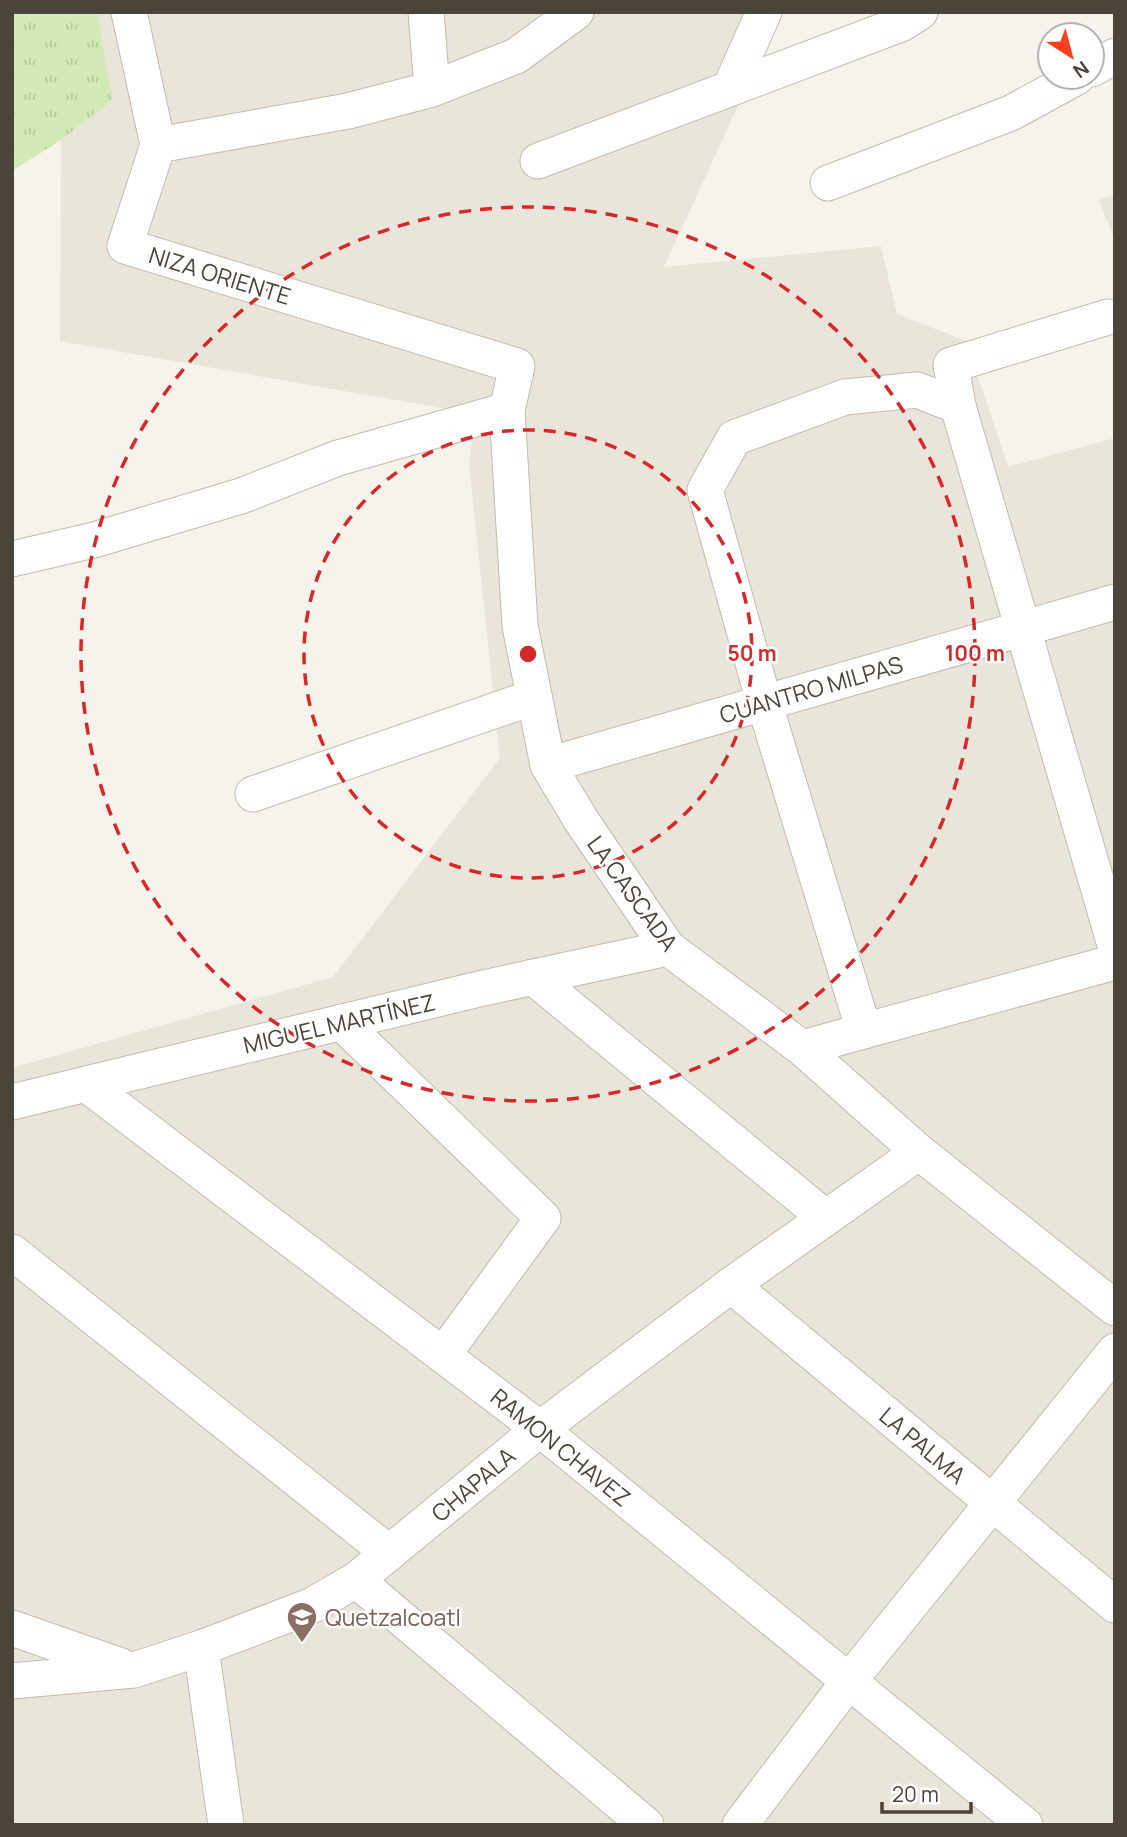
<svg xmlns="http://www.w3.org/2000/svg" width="1127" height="1837" font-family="Manrope,sans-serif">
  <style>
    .residential { fill: #eae5da }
    .grass { fill: url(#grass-tufts) }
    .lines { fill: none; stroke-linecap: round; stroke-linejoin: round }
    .minor-casing { stroke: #c2bbae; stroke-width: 37 }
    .minor { stroke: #fff; stroke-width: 35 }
    .ring { fill: none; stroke: #d62828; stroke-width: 3.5; stroke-dasharray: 12 9 }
    .labels { text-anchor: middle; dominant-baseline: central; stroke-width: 5; stroke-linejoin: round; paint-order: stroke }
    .street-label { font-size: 23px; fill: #4b4439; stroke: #fff }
    .education-label { font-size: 23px; fill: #785e54; stroke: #fff; text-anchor: start }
    .centre { fill: #d62828; stroke: #fff; stroke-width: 3.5 }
    .ring-label { font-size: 21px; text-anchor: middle; font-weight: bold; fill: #d62828; stroke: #fff; stroke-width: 5; stroke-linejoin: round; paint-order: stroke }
  </style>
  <defs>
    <pattern id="grass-tufts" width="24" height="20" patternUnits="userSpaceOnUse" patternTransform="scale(1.75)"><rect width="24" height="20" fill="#d2eab5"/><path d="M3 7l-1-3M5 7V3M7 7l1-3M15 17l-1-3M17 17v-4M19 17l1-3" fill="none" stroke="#b6ca9c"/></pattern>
  </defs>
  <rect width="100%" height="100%" fill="#f6f3ec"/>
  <g class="residential">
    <path d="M97,12h684l-117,255 217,-21 16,68 69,27 42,126 107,-29v1387h-1103v-757l321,-91 167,-219 -31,-294 6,-50 -415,-73 1,-201 52,-40z"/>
    <path d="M1115,194v47l-16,-41z"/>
  </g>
  <path class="grass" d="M12,12h85l16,88 -52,40 -49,31z"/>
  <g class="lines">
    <g class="minor-casing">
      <g id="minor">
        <path d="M129,12l29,133"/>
        <path d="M426,12l6,77"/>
        <path d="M576,12l-60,44 -84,33 -84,22 -190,34 -33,101 392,120 -10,44 13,216 28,139 33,55 87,128 134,100 117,104 196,156"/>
        <path d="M1092,69l23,-13"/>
        <path d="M730,88l34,-76"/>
        <path d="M538,161l363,-137 19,-12"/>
        <path d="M828,183l183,-70 66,-36"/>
        <path d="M958,406l-7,-41 157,-48"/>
        <path d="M12,559l82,-19 147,-44 97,-38 169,-48"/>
        <path d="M548,765l567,-163"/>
        <path d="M253,794l281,-97"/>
        <path d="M533,977l293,241"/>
        <path d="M341,1022l202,196 -100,137"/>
        <path d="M864,1031l-100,-329 -59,-212 29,-52 111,-41 72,-7 41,16 157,539"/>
        <path d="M802,1048l313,-86"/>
        <path d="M86,1084l454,345 485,396"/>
        <path d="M12,1102l467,-113 189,-41"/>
        <path d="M12,1252l377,301"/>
        <path d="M731,1285l384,320"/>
        <path d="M356,1580l290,245"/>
        <path d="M12,1628l109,38"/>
        <path d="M201,1648l25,177"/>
        <path d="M12,1681l122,-11 67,-22 112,-43 43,-25 184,-151 191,-144 188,-133"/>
        <path d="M740,1825l109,-144 266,-330"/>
      </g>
    </g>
    <use href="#minor" class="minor"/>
  </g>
  <g class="ring">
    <circle cx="528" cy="654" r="224"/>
    <circle cx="528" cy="654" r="447"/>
  </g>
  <defs>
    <g id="school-pin" transform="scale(1.575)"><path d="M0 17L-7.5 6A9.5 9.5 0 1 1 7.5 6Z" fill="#8d6e63" stroke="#fff"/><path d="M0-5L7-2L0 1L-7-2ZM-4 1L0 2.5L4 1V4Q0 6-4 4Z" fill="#fff"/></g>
  </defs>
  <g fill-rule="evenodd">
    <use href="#school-pin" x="302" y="1617"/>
  </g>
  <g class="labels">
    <g class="street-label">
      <text transform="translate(220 275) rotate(17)">NIZA ORIENTE</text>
      <text transform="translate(811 689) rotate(-16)">CUANTRO MILPAS</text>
      <text transform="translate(633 893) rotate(54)">LA CASCADA</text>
      <text transform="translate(339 1023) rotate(-13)">MIGUEL MARTÍNEZ</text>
      <text transform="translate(923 1445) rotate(40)">LA PALMA</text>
      <text transform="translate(561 1447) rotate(39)">RAMON CHAVEZ</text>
      <text transform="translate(473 1484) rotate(-40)">CHAPALA</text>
    </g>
    <g class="education-label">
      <text x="325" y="1617">Quetzalcoatl</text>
    </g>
  </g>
  <circle cx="528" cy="654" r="10" class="centre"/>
  <g class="ring-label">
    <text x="752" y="661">50 m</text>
    <text x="975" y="661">100 m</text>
  </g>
  <rect width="1127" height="1837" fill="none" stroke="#4b4439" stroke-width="28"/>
  <g transform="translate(1071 56) rotate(144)"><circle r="33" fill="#ffffff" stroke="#b7b4b0" stroke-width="2"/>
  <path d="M0-5L12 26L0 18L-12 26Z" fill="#fc3f1d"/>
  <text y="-10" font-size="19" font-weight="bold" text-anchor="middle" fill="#4b4439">N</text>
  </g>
  <path d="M882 1802v10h89v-10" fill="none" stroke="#4b4439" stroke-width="3.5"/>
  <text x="892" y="1802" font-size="21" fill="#4b4439" stroke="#ffffff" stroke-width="5" paint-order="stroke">20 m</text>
</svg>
